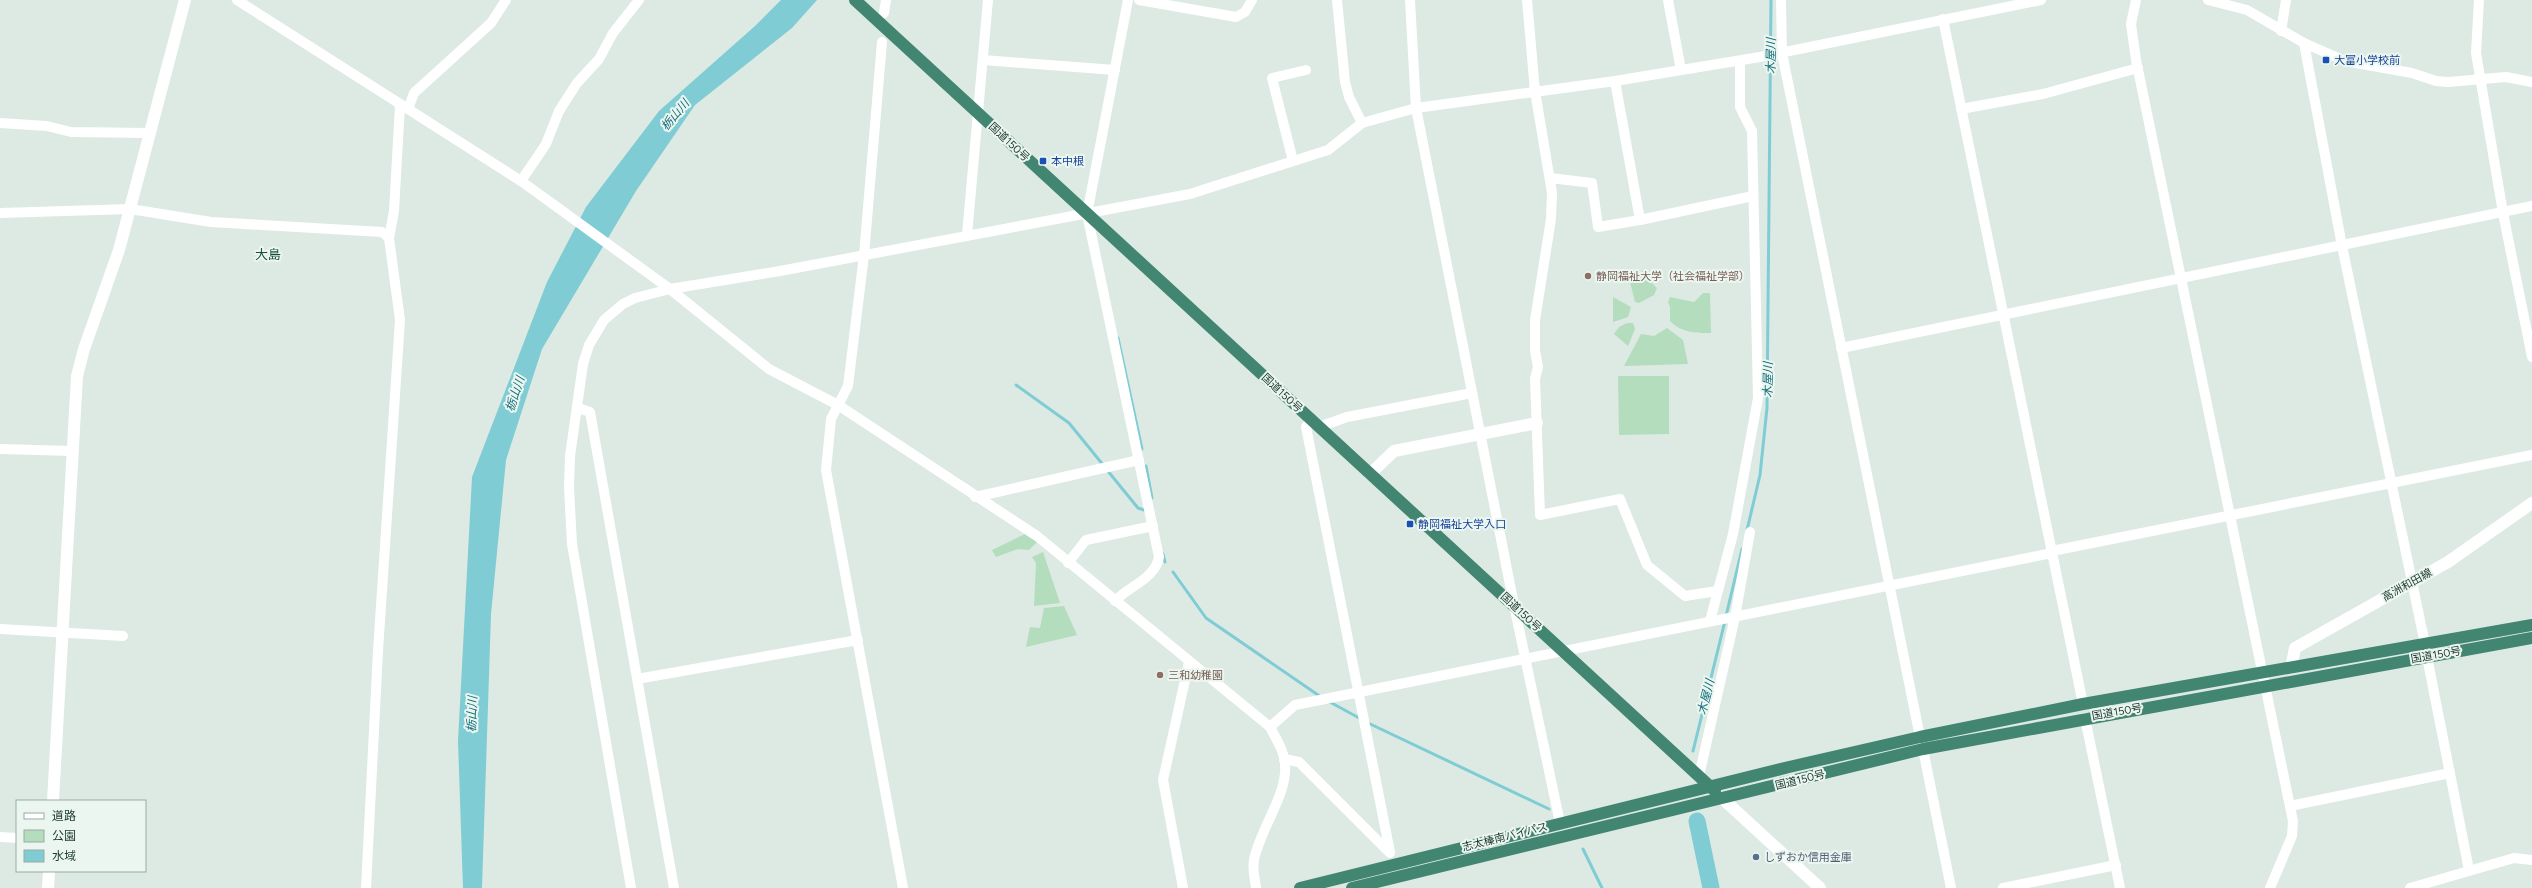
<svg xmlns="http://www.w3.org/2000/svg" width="2532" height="888" font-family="Figtree,'Noto Sans JP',sans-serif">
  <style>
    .green { fill: #b3ddbc }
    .water { fill: #7fccd4 }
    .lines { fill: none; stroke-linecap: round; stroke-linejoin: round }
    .stream { stroke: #7fccd4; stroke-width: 3 }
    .river { stroke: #7fccd4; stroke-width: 17 }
    .minor { stroke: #fff; stroke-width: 10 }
    .tertiary { stroke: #fff; stroke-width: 12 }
    .secondary { stroke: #fff; stroke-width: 12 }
    .trunk { stroke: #428672; stroke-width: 12 }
    .transit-dot { fill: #1a4fb4; stroke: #ecf6f1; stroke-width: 1.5 }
    .education-dot { fill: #8d6e63; stroke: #ecf6f1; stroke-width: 1.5 }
    .service-dot { fill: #5c6f8a; stroke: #ecf6f1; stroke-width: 1.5 }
    .labels { text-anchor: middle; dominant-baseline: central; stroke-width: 4; stroke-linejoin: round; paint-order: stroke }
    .transit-label { font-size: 11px; fill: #164399; stroke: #ecf6f1; text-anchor: start }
    .street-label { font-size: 11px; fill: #1d3a30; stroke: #ecf6f1 }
    .education-label { font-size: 11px; fill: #785e54; stroke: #ecf6f1; text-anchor: start }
    .service-label { font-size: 11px; fill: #4e5e75; stroke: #ecf6f1; text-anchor: start }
    .water-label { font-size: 12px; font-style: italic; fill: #146e79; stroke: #ecf6f1 }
    .quarter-label { font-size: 13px; fill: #184d3d; stroke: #ecf6f1 }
  </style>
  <rect width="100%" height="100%" fill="#dceae3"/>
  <g class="green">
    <path d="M1647,269l4,13 6,6 -3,7 -15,8 -4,-1 -6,-24z"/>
    <path d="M1703,293h7l1,40c-16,0 -29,0 -41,-12v-14l-2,-5 2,-5 24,5z"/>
    <path d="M1613,297l18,10 -3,10 -15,5z"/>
    <path d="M1627,323h6l2,6 -7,17 -14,-12 5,-7z"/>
    <path d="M1667,328l16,12 5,24 -64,2 17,-32 13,2z"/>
    <path d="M1618,376h51v58l-50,1z"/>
    <path d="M1025,534l12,8 -8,8 -11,-1 -22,8 -4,-7z"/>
    <path d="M1043,552l17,51 -26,3 2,-43 -4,-6z"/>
    <path d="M1064,606l13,29 -51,12 4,-20 10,1 4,-20z"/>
  </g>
  <path class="water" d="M781,0h36l-25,28 -97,77 -59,86 -94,158 -36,111 -15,154 -9,274h-19l-5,-147 14,-264 75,-195 39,-75 73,-96 96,-85z"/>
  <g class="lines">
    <g class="stream">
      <path d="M1118,338l24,111"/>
      <path d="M1016,385l53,38 35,43"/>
      <path d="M1146,466l6,32"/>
      <path d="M1107,470l31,38 9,3"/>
      <path d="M1747,530l13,-55 7,-67 4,-408"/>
      <path d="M1163,554l2,8"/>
      <path d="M1173,572l33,46 115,79"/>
      <path d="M1726,616l16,-67"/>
      <path d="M1328,701l33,18"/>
      <path d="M1366,722l183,87"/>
      <path d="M1693,751l32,-130"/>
      <path d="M1583,849l19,39"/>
    </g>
    <path class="river" d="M1697,821l14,67"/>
    <g class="minor">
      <path d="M237,0l284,181 149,108 99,80 69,36 199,131 233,191c6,12 14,23 15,37 3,30 -25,65 -31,96 -2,9 1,19 2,28"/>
      <path d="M1139,0l97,17 9,-5 7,-12"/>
      <path d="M1337,0l8,82 4,15 13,26"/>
      <path d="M1410,0l6,108 98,497 46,218"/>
      <path d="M1527,0l8,91 17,102 -1,26 -16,101v31l3,16 -3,12 5,136 80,-16 27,66 38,31 32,-5"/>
      <path d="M1668,0l13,70"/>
      <path d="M1781,0l1,53 138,684"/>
      <path d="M2136,0l-5,24 5,36 157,761 -1,15 -22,52"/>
      <path d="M2208,0l39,10 57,33 41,18 67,12 24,8 12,1 58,-5 26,5"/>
      <path d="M2479,0l-3,53 27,160 29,144"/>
      <path d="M884,13l2,-13"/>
      <path d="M1943,19l140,685"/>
      <path d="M2281,31l5,-31"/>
      <path d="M882,42l-18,213 -16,131 -17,33 -5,51 77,418"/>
      <path d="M2304,43l38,203 83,398"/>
      <path d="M983,60l132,10"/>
      <path d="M1615,81l25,139"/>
      <path d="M408,109l6,-16 77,-70 15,-23"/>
      <path d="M1961,109l82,-15 95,-26"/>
      <path d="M0,123l47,3 24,6 79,1"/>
      <path d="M1293,161l-21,-83 34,-8"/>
      <path d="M1550,178l42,5 6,44 42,-7 113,-24"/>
      <path d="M521,181l25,-37 13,-33 18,-28 22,-24 14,-26 26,-33"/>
      <path d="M0,213l130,-4 81,13 171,10 7,6"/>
      <path d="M967,235l21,-235"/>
      <path d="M1841,348l691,-142"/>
      <path d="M578,408l12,4 84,476"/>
      <path d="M1311,420l-5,7 84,425"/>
      <path d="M1319,427l28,-10 125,-24"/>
      <path d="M0,449l72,2"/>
      <path d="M975,497l164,-37"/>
      <path d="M2052,551l480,-96"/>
      <path d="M1068,563l18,-23 67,-14"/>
      <path d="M1115,601c14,-15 40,-22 44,-44l-72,-343 41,-214"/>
      <path d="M1710,621l23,-87 25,-136 -6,-267 -12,-24v-46"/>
      <path d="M0,629l123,7"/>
      <path d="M2427,657l42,213"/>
      <path d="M637,679l221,-39"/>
      <path d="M2085,718l35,170"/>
      <path d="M1270,727l25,-22 757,-152"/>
      <path d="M1923,749l28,139"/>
      <path d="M1284,759l15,3 91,91"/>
      <path d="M1699,776l36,-159 15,-85"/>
      <path d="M2290,806l160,-33"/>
      <path d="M0,837l17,1"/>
      <path d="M366,888l12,-237 22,-331 -11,-82 5,-27 6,-106"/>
      <path d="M631,888l-59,-344 -3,-56 1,-32 13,-92 6,-19 15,-25 19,-16 12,-6 35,-9 110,-18 410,-77 138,-44 34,-27 54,-15 199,-27 145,-24 281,-57"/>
      <path d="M1183,888l-20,-108 26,-118"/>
      <path d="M2003,888l113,-23"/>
      <path d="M2410,888l104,-30 18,2"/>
    </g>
    <g class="tertiary">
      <path d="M1370,474l24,-23 143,-28"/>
      <path d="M53,801l24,-425 7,-27 35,-99 66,-250"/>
      <path d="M48,888l1,-17"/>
    </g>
    <g class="secondary">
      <path d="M2291,668l4,-20 153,-86 84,-59"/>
      <path d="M1723,799l97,89"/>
    </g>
    <g class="trunk">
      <path d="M855,0l860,791"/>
      <path d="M1300,888l489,-121 131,-30 163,-33 449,-79"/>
      <path d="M1352,888l571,-139 609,-111"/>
    </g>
  </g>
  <g class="transit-dot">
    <rect x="2322" y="56" width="8" height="8" rx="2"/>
    <rect x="1039" y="157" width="8" height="8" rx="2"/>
    <rect x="1406" y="520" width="8" height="8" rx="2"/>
  </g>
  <g class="education-dot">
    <circle cx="1588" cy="276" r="4"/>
    <circle cx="1160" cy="675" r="4"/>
  </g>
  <circle class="service-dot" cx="1756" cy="857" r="4"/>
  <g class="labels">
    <g class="transit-label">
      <text x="2334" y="60">大富小学校前</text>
      <text x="1051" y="161">本中根</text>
      <text x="1418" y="524">静岡福祉大学入口</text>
    </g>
    <g class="street-label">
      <text transform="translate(1009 142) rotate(43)">国道150号</text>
      <text transform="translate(1282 393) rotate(43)">国道150号</text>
      <text transform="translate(2407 585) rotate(-29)">高洲和田線</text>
      <text transform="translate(1521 612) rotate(43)">国道150号</text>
      <text transform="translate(2436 655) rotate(-10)">国道150号</text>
      <text transform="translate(2117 712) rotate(-10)">国道150号</text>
      <text transform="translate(1800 780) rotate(-14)">国道150号</text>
      <text transform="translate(1505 837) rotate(-14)">志太榛南バイパス</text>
    </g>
    <g class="education-label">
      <text x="1596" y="276">静岡福祉大学（社会福祉学部）</text>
      <text x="1168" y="675">三和幼稚園</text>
    </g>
    <g class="service-label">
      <text x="1764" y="857">しずおか信用金庫</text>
    </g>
    <g class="water-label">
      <text transform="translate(1771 56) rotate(-89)">木屋川</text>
      <text transform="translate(675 115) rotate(-50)">栃山川</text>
      <text transform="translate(1768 380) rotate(-89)">木屋川</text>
      <text transform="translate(515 394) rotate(-72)">栃山川</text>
      <text transform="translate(1706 697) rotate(-76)">木屋川</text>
      <text transform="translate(472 714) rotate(-88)">栃山川</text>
    </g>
    <g class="quarter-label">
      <text x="268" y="254">大島</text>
    </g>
  </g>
  <rect x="16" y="800" width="130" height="72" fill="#ecf6f1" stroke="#99aba4"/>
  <rect x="24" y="813" width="20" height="6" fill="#ffffff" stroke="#99aba4"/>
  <text x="52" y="820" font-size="12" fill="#1d3a30">道路</text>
  <rect x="24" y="830" width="20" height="12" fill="#b3ddbc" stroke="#99aba4"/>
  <text x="52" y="840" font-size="12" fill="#1d3a30">公園</text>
  <rect x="24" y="850" width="20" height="12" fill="#7fccd4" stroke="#99aba4"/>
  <text x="52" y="860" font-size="12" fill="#1d3a30">水域</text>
</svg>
